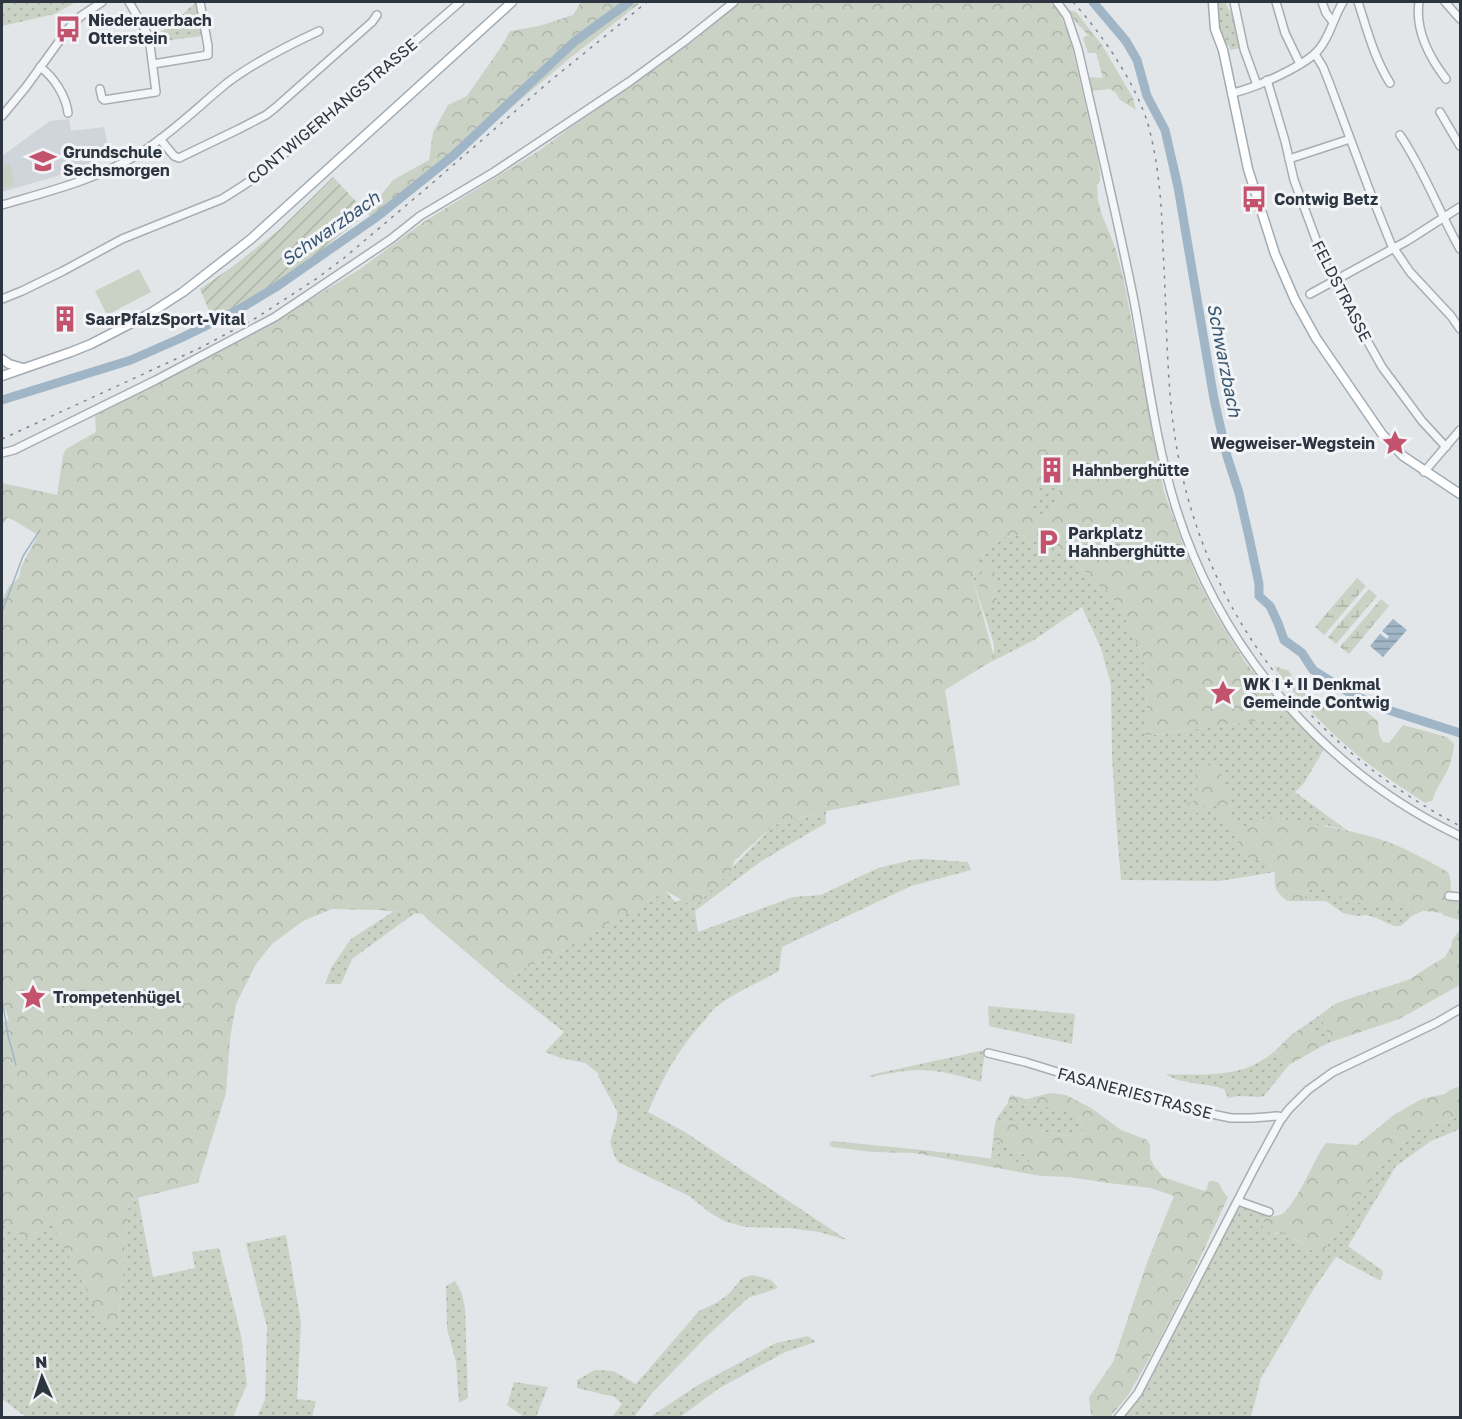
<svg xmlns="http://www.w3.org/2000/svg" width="1462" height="1419" font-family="'Golos Text',sans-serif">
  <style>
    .built { fill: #d0d5db }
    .grass { fill: url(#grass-dots) }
    .forest { fill: url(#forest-crowns); fill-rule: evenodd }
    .wetland { fill: url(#wetland-marsh) }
    .garden { fill: url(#garden-furrows) }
    .pitch { fill: #c9d2c4 }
    .water { fill: url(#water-rules) }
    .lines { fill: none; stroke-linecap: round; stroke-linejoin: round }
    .stream { stroke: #a0b6c6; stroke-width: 1.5 }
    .river { stroke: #a0b6c6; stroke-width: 9 }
    .minor-casing { stroke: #a8adb3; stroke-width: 10 }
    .major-casing { stroke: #a2abb4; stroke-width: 11 }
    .minor { stroke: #f5f6f8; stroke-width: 7 }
    .major { stroke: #fff; stroke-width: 8 }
    .rail { stroke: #7d8692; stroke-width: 1.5; stroke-dasharray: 3 6; stroke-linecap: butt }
    .labels { text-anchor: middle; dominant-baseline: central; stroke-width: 6; stroke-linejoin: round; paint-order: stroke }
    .poi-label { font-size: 16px; font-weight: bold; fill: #2c3540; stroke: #f2f4f7; text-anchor: start }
    .street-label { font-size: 16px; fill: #2c3540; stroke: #f2f4f7 }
    .water-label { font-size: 18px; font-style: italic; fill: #395670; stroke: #f2f4f7 }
  </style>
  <defs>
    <pattern id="grass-dots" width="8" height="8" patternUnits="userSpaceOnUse" patternTransform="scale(1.5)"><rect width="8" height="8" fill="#c9d2c4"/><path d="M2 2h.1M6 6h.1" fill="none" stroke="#adb5a9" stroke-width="1.8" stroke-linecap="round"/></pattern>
    <pattern id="forest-crowns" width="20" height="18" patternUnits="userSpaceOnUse" patternTransform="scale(1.5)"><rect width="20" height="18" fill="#c9d2c4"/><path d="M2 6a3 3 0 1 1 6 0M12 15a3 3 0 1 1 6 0" fill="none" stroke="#adb5a9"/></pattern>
    <pattern id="wetland-marsh" width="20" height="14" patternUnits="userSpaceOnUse" patternTransform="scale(1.5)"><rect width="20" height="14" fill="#c9d2c4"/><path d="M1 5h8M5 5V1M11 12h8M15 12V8" fill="none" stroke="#adb5a9"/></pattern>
    <pattern id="garden-furrows" width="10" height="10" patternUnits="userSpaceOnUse" patternTransform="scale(1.5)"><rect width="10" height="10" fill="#c9d2c4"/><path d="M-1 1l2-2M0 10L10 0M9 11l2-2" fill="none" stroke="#adb5a9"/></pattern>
    <pattern id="water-rules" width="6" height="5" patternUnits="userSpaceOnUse" patternTransform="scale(1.5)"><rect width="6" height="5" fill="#a0b6c6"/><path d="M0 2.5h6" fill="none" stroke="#8395a2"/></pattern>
  </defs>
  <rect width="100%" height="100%" fill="#e2e6e9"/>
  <path class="built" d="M69,119l2,12 33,-4 6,29 -53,20 -55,16v-36l48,-35z"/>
  <g class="grass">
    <path d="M2,2h71l1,1 -19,11 -53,12z"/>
    <path d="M196,2l4,3 1,31 -45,6v-8l12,-6z"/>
    <path d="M1216,2h9l4,8 5,5 7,33 -11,2 -1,-5 -5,1 -6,-22z"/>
    <path d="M1043,472l18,4v9l-10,31 -20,-2z"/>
    <path d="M1023,535l39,17 43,36 19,27 19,42 4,35 -2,44 131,-18 8,-9 40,40 -20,34 -9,9 53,39 -22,-6 -57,39 6,8 -55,9 -99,-1 -5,-61 -4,-62 -1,-72 -10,-37 -19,-41 -48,33 -47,24 7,-8v-12l-21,-64 4,-18 11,-13 17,-12z"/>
    <path d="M826,811v12l-66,39 -65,49 3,21 95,-35 28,-2 57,-27 33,-8 11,-1 46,3 3,8 -60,16 -129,61 -3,24c-21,12 -47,23 -64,37 -5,4 -8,10 -12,14 -25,27 -41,57 -55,90l37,20 162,108 -28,-8 -30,-4 -44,-1 -21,-6 -15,-9 -20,-16 -71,-34 -4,-7 -4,-13 7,-23v-8l-19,-35 1,-2 -14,-11 -24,-5 -16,-6 19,-20 -64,-51 64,-32 102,-58 9,11 8,-3 11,7 80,-81z"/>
    <path d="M1308,887h19l16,11 21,6 61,6 -13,6 -11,10h-7l-18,-8 -10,-3 -9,1 -14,-3 -17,-12h-22z"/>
    <path d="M394,911l21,2 -63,46 -11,25h-16l6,-16 20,-29z"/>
    <path d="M988,1006l87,8 -3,30 -83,-18z"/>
    <path d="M1320,1015l11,27 -9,4 -15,-22z"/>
    <path d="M985,1050l-4,32c-20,-6 -41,-12 -62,-12 -16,0 -32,4 -48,7l-1,-2z"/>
    <path d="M1275,1051l14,14 -25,31 -4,1 -22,-1 -10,2 -4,-9c-16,-6 -46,-5 -58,-15 28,1 69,3 93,-12 6,-3 11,-7 16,-11z"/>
    <path d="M1008,1103c11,1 60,4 66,9 4,2 6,7 8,12 2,6 1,8 -2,13l-31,-4 -53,-14z"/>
    <path d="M1460,1117v12l-29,12 -35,25 -48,80 35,25 -2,10 -45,-24 -23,33 -52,88 -10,39 -128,1 14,-17 14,-22 87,-172 3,-1 19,6 4,4 -1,13 13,5 6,-2 10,5 28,19 74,-112 29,-18z"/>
    <path d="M993,1140l35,16 2,2 -1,4h-11l-27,-3z"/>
    <path d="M138,1198l15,79 42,-9 -3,-16 27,-4 22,87 6,49 -14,33h-207l-24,-18v-176l28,18 19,-22 69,106 11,-125z"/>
    <path d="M286,1235l15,87 -4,77 19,2 -4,16h-55l8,-17 2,-73 -21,-84z"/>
    <path d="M753,1275l18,5 7,8 -30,10 -42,39 -54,56 -18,24h-22l10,-13 -7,-7 -38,-9v-8l18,-10 18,1 23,13 63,-73 17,-8 13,-9 13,-16z"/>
    <path d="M455,1281l7,13 3,15 3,89 -9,5 -3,-41 -9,-33 -1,-43z"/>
    <path d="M808,1336l8,6 -31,10 -67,37 -38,28h-30l48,-32 78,-42z"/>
    <path d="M514,1382l34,5 -12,30h-12l-17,-12z"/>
  </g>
  <g class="forest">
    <path d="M581,2h60l-71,56 -194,164 -9,-9 26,-33 36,-20 4,-28 15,-27 19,-9 34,-49 9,-16 29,-5 34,-11z"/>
    <path d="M740,2h310l9,10 11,26 28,122 2,14v6l-3,5 1,15 4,15 13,32 8,29 41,216 21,58 13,30 15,30 32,52 39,47 -8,9 -131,18 2,-44 -4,-35 -19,-42 -19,-27 -43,-36 -39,-17 -18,2 -17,12 -11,13 -4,18 21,76 -7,8 -42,26 15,95 -138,27 -48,13 -40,36 -3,11 -37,35 -28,-16 -102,58 -64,32 -73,-62 -4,-5 -43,-4 -48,-1 -29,12 -31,23 -16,20 -20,40 -6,35 -4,54 -28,90 -69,17 -11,125 -11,4 -58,-110 -19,22 -28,-18v-201l7,-2 -7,-21v-399l7,-14 10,-8 2,-11 17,-32 -30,-18 -6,8v-43v1l55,12 6,-39 3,-7 30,-17 -1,-16 60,-34 69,-33 67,-38 69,-42 65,-48 115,-71 30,-22 125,-88zM1043,473l18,3v9l-10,31 -19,-3z"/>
    <path d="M1069,10l7,2 26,33 31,53 3,12 -16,-10 -5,-8 -5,-3 -19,2 -3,-14 15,1 -7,-25h-8l-5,-15 5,-3 -13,-14z"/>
    <path d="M987,565c12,8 10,22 10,36l-5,4 -10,-1c-4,-12 -3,-26 2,-38z"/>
    <path d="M1275,666l14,5 8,13 10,12 10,8 16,6 14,1 11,-2 6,1 14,11 1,13 4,8 6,1 14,-18 44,12 7,7c-1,14 -6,27 -13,38 -4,7 -7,11 -8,18l-8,3c-24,-16 -47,-31 -69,-49 -30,-25 -56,-53 -80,-84z"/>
    <path d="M1205,764l6,2 12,10 1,9 7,10 -3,5 3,8 -1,9 9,9h7l-1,5 17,-15c39,6 77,11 114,22 26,8 49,21 72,34l2,5 1,14 9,9v23l-1,-3 -16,-5 -1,-2 -78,-9 -21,-6 -16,-11h-19l-4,14h-17c-11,-9 -14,-14 -12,-29l-6,-8 -36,-12 11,-20 -6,1 -11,-8 -1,-8h-3l-6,-5v-5l-4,-3 -9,3 -6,6 -7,-1 -4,-9 6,-1 3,-4 6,-3c-8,-9 -8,-12 -6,-24z"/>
    <path d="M1460,929v56l-61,34 -68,23 -11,-27 15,-11 16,-6 48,-15 11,-4 12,-8 23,-14 6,-10 1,-6z"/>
    <path d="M1307,1024l15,22 -33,19 -14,-14 15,-15z"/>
    <path d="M1460,1086v31l-37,9 -29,19 -74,111c-11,-7 -22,-17 -34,-22 -10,-4 -12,4 -23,-5l1,-13c6,0 12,1 18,-2 11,-5 32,-52 39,-64l5,-7 31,2 38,-31 27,-15 23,-5 5,-4z"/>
    <path d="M1050,1093l16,2 25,13 30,22 26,10 3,5v13l4,8 9,11 41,14 3,-2 1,-6 2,-2c13,-1 10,10 18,16l-39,85 -34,66 -26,46 -19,23h-15l-4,-2 -2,-18 24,-35 35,-102 26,-64 -23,-8 -43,-5 -39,-6 -28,-1 -127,-23 -42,-1 -40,-5 -3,-3 3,-3 100,10 86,11h11l1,-4 -2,-2 -35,-16 1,-10 2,-11 53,14 31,4c3,-5 4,-8 2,-13 -2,-5 -4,-10 -8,-12 -6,-5 -55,-8 -66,-9l2,-8 17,4z"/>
  </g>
  <g class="wetland">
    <path d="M1357,578l9,8 -42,49 -9,-8z"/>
    <path d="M1369,589l8,7 -41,48 -8,-7z"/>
    <path d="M1381,599l8,7 -40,48 -9,-7z"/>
  </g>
  <path class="garden" d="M333,177l34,36c-48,40 -98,80 -154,107l-13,-31 36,-25 44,-35z"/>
  <g class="pitch">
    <path d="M9,162l6,23 -13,4v-22z"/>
    <path d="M139,269l12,23 -44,23 -12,-24z"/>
  </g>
  <path class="water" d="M1393,619l14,11 -24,27 -13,-11 10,-12 7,5 2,-3 -7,-5z"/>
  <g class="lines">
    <g class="stream">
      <path d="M2,612l21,-56 17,-26"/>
      <path d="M2,998l6,38 8,29"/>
    </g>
    <g class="river">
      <path d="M1093,2l33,39 11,19 10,36 18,34 13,57 36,212 13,57 12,37 10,44 10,47v12l11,10 8,17 6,17 18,13 11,17 40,25 35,15 72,23"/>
      <path d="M2,400l129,-40 50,-22 57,-28 38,-23 102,-71 76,-61 120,-113 55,-40"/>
    </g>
    <g class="minor-casing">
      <g id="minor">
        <path d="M1057,2l10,14 11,33c19,84 39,167 56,252 13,69 21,140 42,207 45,143 149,264 284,328"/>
        <path d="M1234,2l10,47 13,36"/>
        <path d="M1276,2l9,31 15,31"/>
        <path d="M1322,2l4,11 7,9"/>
        <path d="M1358,2c9,27 16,56 32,81"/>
        <path d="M1419,2c-4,28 10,55 27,77"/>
        <path d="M1445,2l15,17"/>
        <path d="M1315,54l8,13 6,15 40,107 22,55 19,28 41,44 9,13"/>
        <path d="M153,64l55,-9v-9l-8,-44"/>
        <path d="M40,67c14,10 26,29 28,46"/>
        <path d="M1267,80l18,61 9,39 33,89 55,98 40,54 24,26"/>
        <path d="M100,89l2,9 2,2 52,-8 -7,-55 -20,-35"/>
        <path d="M1232,93c21,-4 76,-28 88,-45 11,-14 14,-32 23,-46"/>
        <path d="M1440,112l20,34"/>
        <path d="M2,116l24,-29 42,-58 13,-13 21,-14"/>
        <path d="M1400,135c24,35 39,77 60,114"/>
        <path d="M160,139l14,17 5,2 60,-29 27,-14 9,-7 97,-86 5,-7"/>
        <path d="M1289,159l61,-20"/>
        <path d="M2,205c48,-14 97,-26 140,-53 31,-20 57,-46 85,-69 26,-20 62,-38 92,-52"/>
        <path d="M1310,294l97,-53 53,-34"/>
        <path d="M2,299l20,-8 41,-20 59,-32 100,-40 19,-12 15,-10 51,-42 153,-133"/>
        <path d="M2,453l12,-3 142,-70 119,-63 116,-78 29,-23 74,-44 135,-90 56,-41 49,-39"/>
        <path d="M1424,472l36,-42"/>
        <path d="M1449,896l11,1"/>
        <path d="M988,1053l37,9 68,21 99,27 39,8h21l25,-2 6,1"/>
        <path d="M1238,1201l31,11"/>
        <path d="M1118,1418l20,-25 118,-228 24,-44 9,-12 19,-19 25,-18 103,-49 24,-14"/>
      </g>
    </g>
    <g class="major-casing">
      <g id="major">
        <path d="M1213,2l2,27 8,21 25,119 27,85 20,46 21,38 66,96 21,22 57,38"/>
        <path d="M2,359l7,5 14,4"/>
        <path d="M2,376l69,-24 20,-8 58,-30 34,-22 68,-53 261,-237"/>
      </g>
    </g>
    <use href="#minor" class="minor"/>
    <use href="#major" class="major"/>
    <g class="rail">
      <path d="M1073,2c29,32 62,80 75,122 11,41 14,83 15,125 3,48 3,96 7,144 14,192 122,345 290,433"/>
      <path d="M2,439l200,-92 54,-29 60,-39 28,-21 85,-72 121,-105 97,-79"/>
    </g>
  </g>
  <defs>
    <g id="bus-bare" transform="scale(2.07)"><path d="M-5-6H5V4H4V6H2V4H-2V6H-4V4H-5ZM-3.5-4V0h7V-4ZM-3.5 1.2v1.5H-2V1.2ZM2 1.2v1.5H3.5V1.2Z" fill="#c3526d" stroke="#f2f4f7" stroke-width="2.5" paint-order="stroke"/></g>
    <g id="school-bare" transform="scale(2.07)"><path d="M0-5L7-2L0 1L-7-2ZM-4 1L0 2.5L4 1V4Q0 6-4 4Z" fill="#c3526d" stroke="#f2f4f7" stroke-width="2.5" paint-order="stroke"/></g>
    <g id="building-bare" transform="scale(2.07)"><path d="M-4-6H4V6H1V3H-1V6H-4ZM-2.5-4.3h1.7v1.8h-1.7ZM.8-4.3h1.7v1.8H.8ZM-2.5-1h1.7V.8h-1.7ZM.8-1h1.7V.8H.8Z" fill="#c3526d" stroke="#f2f4f7" stroke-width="2.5" paint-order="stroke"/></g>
    <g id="sight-bare" transform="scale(2.07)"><path d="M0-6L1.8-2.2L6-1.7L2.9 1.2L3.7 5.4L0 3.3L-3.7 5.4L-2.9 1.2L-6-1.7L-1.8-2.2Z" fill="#c3526d" stroke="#f2f4f7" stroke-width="2.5" paint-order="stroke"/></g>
    <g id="parking-bare" transform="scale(2.07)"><path d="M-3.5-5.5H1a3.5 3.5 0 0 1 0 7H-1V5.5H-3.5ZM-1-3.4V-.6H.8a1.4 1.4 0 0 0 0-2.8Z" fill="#c3526d" stroke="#f2f4f7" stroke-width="2.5" paint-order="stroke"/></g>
  </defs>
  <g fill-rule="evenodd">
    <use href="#bus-bare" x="68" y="29"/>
    <use href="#school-bare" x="43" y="161"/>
    <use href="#bus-bare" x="1254" y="199"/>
    <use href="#building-bare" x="65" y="319"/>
    <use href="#sight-bare" x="1395" y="443"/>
    <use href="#building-bare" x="1052" y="470"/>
    <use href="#parking-bare" x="1048" y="542"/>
    <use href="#sight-bare" x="1223" y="693"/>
    <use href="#sight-bare" x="33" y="997"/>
  </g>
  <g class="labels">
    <g class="poi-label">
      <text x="88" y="20">Niederauerbach<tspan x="88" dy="18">Otterstein</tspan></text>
      <text x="63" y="152">Grundschule<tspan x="63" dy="18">Sechsmorgen</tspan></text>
      <text x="1274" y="199">Contwig Betz</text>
      <text x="85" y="319">SaarPfalzSport-Vital</text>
      <text x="1375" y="443" text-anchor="end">Wegweiser-Wegstein</text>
      <text x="1072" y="470">Hahnberghütte</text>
      <text x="1068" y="533">Parkplatz<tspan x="1068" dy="18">Hahnberghütte</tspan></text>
      <text x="1243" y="684">WK I + II Denkmal<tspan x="1243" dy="18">Gemeinde Contwig</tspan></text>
      <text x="53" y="997">Trompetenhügel</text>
    </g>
    <g class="street-label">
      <text transform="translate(332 111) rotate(-40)">CONTWIGERHANGSTRASSE</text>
      <text transform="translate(1342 291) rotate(63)">FELDSTRASSE</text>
      <text transform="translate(1135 1093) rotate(15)">FASANERIESTRASSE</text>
    </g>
    <g class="water-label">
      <text transform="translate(330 228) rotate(-35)">Schwarzbach</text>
      <text transform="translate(1225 360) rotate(79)">Schwarzbach</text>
    </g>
  </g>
  <rect width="1462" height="1419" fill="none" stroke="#2c3540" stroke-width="6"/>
  <g transform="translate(42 1377) rotate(357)" stroke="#f2f4f7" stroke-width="4.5" paint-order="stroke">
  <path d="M0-4.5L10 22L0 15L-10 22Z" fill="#2c3540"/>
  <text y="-9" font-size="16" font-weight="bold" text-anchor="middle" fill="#2c3540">N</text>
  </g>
</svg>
